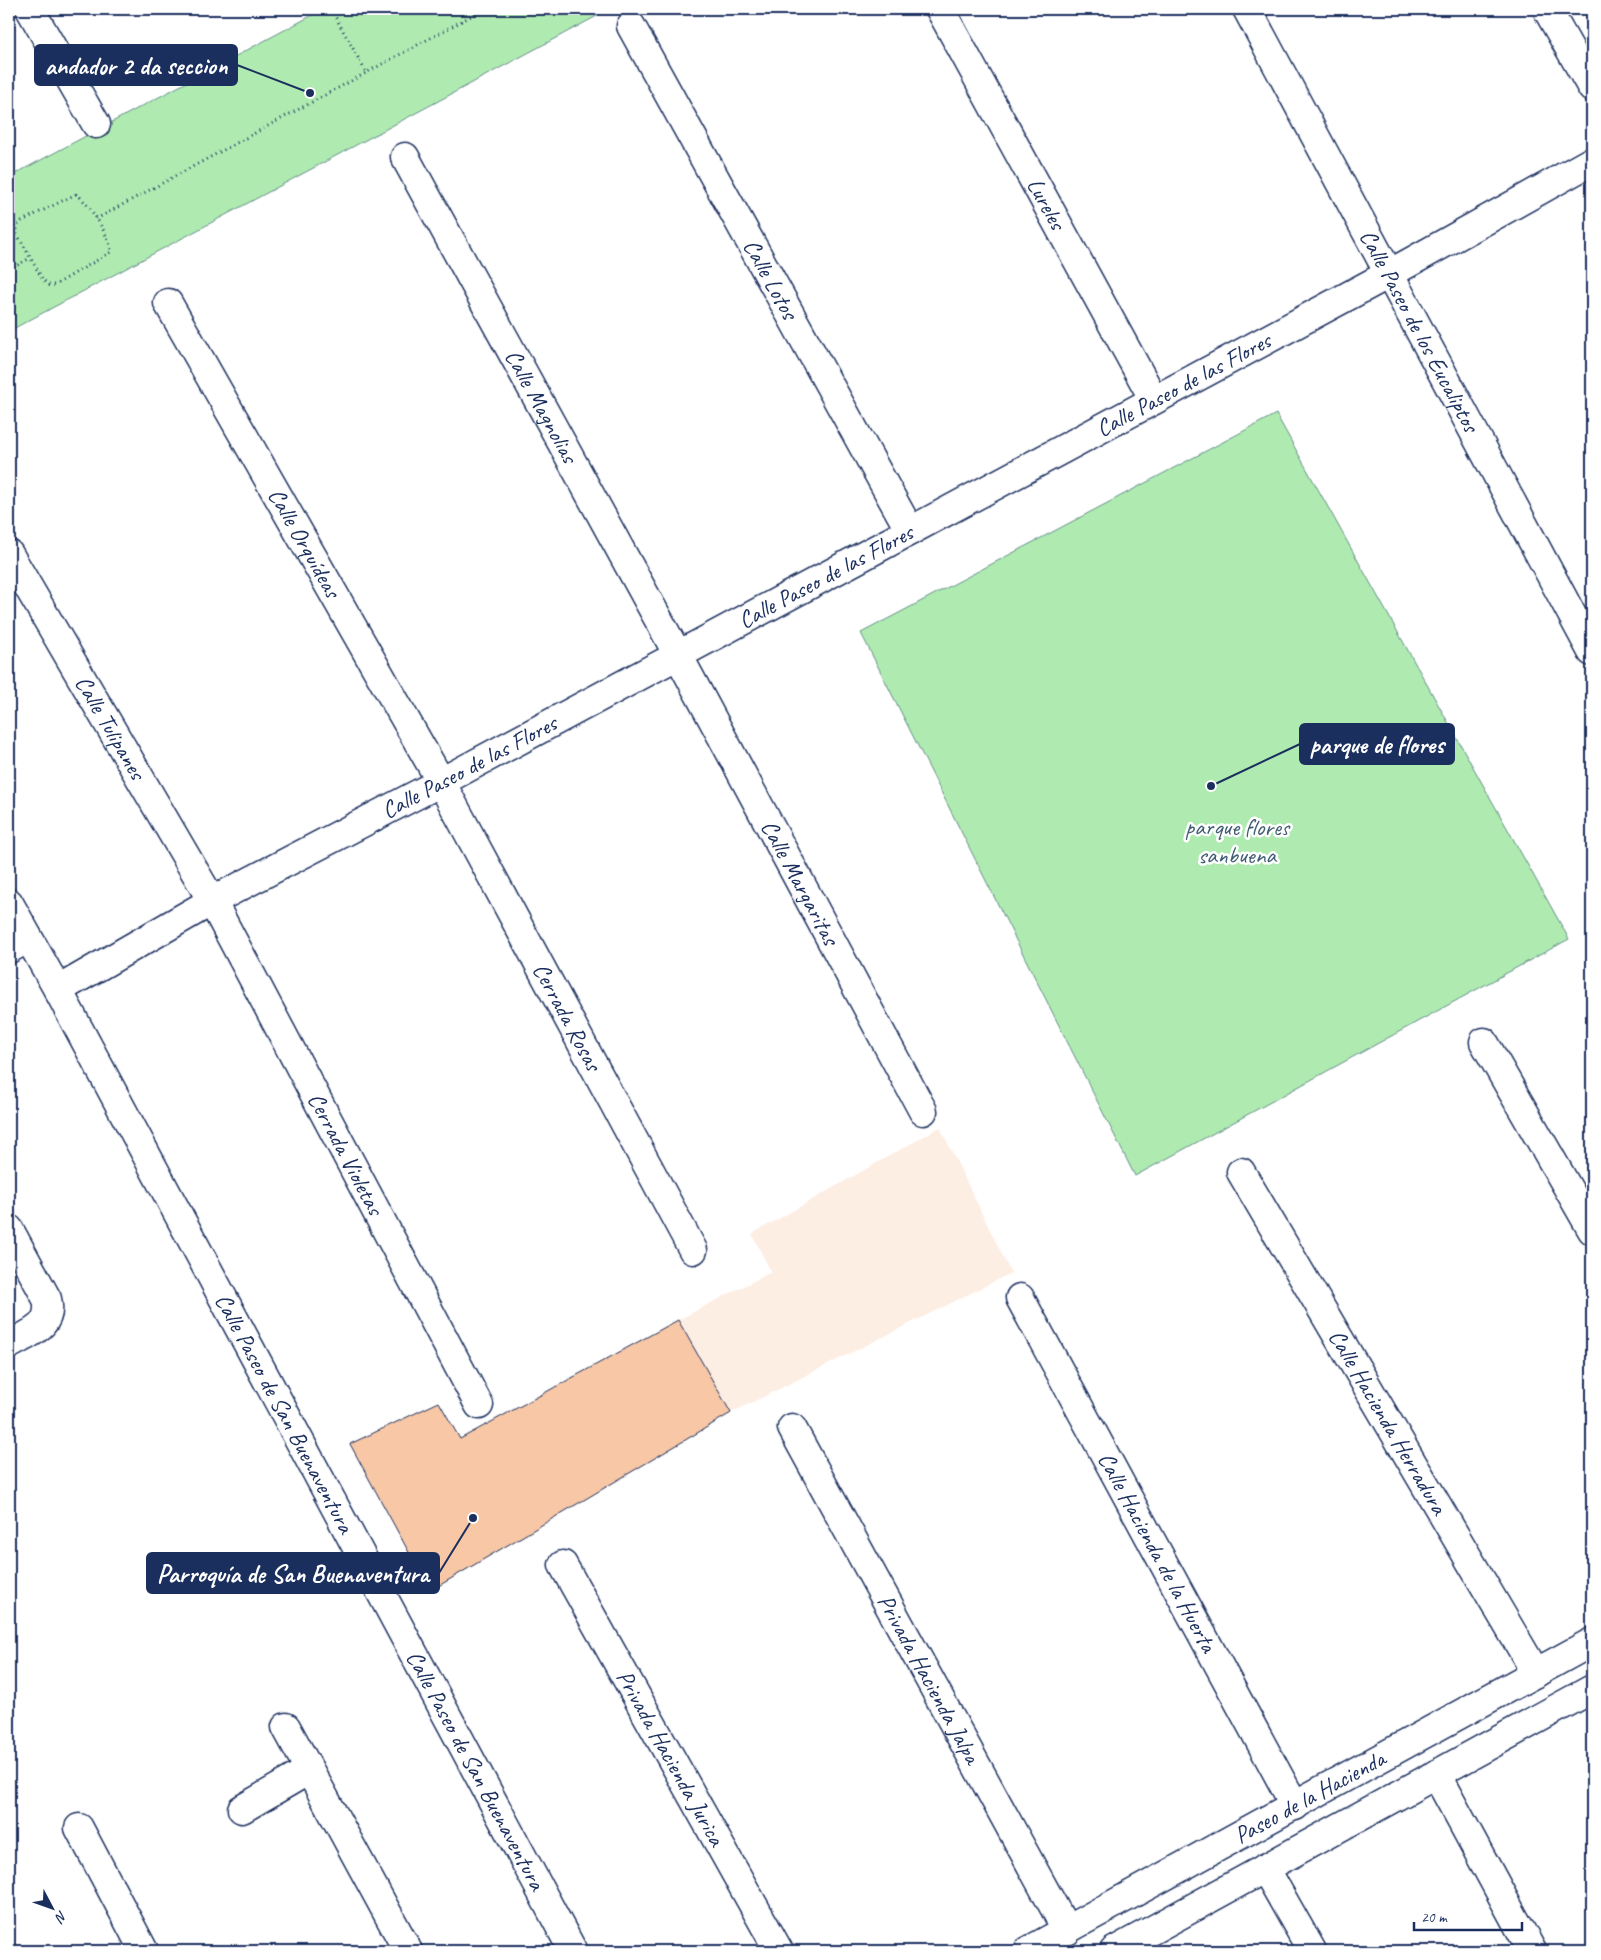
<svg xmlns="http://www.w3.org/2000/svg" width="1601" height="1960" font-family="Caveat,sans-serif">
  <style>
    .built { fill: #fdeee4 }
    .green { fill: #afebb1; stroke: #658d88 }
    .building { fill: #f7c7a6; stroke: #1b2f5e }
    .lines { fill: none; stroke-linecap: round; stroke-linejoin: round }
    .minor-casing { stroke: #1b2f5e; stroke-width: 31 }
    .secondary-casing { stroke: #1b2f5e; stroke-width: 31 }
    .path { stroke: #1b2f5e; stroke-width: 3; stroke-dasharray: 1 4; stroke-linecap: butt }
    .minor { stroke: #fff; stroke-width: 28 }
    .secondary { stroke: #fff; stroke-width: 28 }
    .labels { text-anchor: middle; dominant-baseline: central; stroke-width: 5; stroke-linejoin: round; paint-order: stroke }
    .street-label { font-size: 24px; fill: #1b2f5e; stroke: #fff }
    .park-label { font-size: 24px; fill: #405e73; stroke: #fff }
    .leader { fill: none; stroke: #1b2f5e; stroke-width: 2 }
    .callout-dot { fill: #1b2f5e; stroke: #fff; stroke-width: 2 }
    .callout { fill: #1b2f5e; stroke: #1b2f5e; stroke-width: 2 }
    .callout-label { font-size: 25px; text-anchor: middle; font-weight: bold; fill: #fff }
  </style>
  <rect width="100%" height="100%" fill="#fff"/>
  <filter id="ink" filterUnits="userSpaceOnUse"><feTurbulence type="fractalNoise" baseFrequency=".02" numOctaves="2"/><feDisplacementMap in="SourceGraphic" scale="10" xChannelSelector="R" yChannelSelector="G"/><feConvolveMatrix kernelMatrix="1 2 1 2 8 2 1 2 1" color-interpolation-filters="sRGB"/></filter>
  <g filter="url(#ink)">
    <path class="built" d="M940,1127l71,146 -280,140 -53,-93 93,-48 -19,-38z"/>
    <g class="green">
      <path d="M324,9h286l-601,322v-154z"/>
      <path d="M1276,414l293,525 -434,237 -274,-543z"/>
    </g>
    <path class="building" d="M678,1320l53,93 -301,178 -80,-147 89,-42 21,37z"/>
    <g class="lines">
      <g class="minor-casing">
        <g id="minor">
          <path d="M30,9l66,115"/>
          <path id="s1" d="M940,9l214,391"/>
          <path id="s2" d="M1247,9l345,643"/>
          <path d="M1547,9l45,79"/>
          <path id="s3" d="M631,26l279,505"/>
          <path id="s4" d="M405,157l273,498 245,456"/>
          <path id="s5" d="M168,303l273,479 252,468"/>
          <path id="s6" d="M9,554l203,347 267,504"/>
          <path d="M9,949l18,-10"/>
          <path id="s7" d="M58,990l154,-89 229,-119 469,-251 479,-257 203,-113"/>
          <path d="M1484,1042l108,188"/>
          <path id="s8" d="M1241,1172l295,501"/>
          <path d="M9,1229l38,70c7,28 -18,34 -38,46"/>
          <path id="s9" d="M1020,1298l275,508"/>
          <path id="s10" d="M792,1428l275,503"/>
          <path id="s11" d="M563,1565l216,386"/>
          <path d="M286,1727l122,224"/>
          <path d="M1436,1774l96,177"/>
          <path d="M242,1809l67,-39"/>
          <path d="M79,1828l65,123"/>
          <path d="M1265,1868l47,83"/>
        </g>
      </g>
      <g class="secondary-casing">
        <g id="secondary">
          <path id="s12" d="M9,903l49,87 515,961"/>
          <path id="s13" d="M1028,1951l564,-309"/>
          <path d="M1114,1951l478,-262"/>
        </g>
      </g>
      <g class="path">
        <path d="M331,9l35,63"/>
        <path d="M76,194c11,6 36,46 35,58l-56,33h-6l-6,-5 -26,-46v-8l5,-5z"/>
        <path d="M96,219l388,-210"/>
        <path d="M9,270l21,-12"/>
      </g>
      <use href="#minor" class="minor"/>
      <use href="#secondary" class="secondary"/>
    </g>
  </g>
  <g class="labels">
    <g class="street-label">
      <text stroke="none"><textPath href="#s1" startOffset="222">Lureles</textPath></text>
      <text stroke="none"><textPath href="#s3" startOffset="289">Calle Lotos</textPath></text>
      <text stroke="none"><textPath href="#s2" startOffset="365">Calle Paseo de los Eucaliptos</textPath></text>
      <text stroke="none"><textPath href="#s7" startOffset="1278">Calle Paseo de las Flores</textPath></text>
      <text stroke="none"><textPath href="#s4" startOffset="284">Calle Magnolias</textPath></text>
      <text stroke="none"><textPath href="#s5" startOffset="276">Calle Orquídeas</textPath></text>
      <text stroke="none"><textPath href="#s7" startOffset="872">Calle Paseo de las Flores</textPath></text>
      <text stroke="none"><textPath href="#s6" startOffset="201">Calle Tulipanes</textPath></text>
      <text stroke="none"><textPath href="#s7" startOffset="468">Calle Paseo de las Flores</textPath></text>
      <text stroke="none"><textPath href="#s4" startOffset="826">Calle Margaritas</textPath></text>
      <text stroke="none"><textPath href="#s5" startOffset="818">Cerrada Rosas</textPath></text>
      <text stroke="none"><textPath href="#s6" startOffset="688">Cerrada Violetas</textPath></text>
      <text stroke="none"><textPath href="#s12" startOffset="580">Calle Paseo de San Buenaventura</textPath></text>
      <text stroke="none"><textPath href="#s8" startOffset="290">Calle Hacienda Herradura</textPath></text>
      <text stroke="none"><textPath href="#s9" startOffset="289">Calle Hacienda de la Huerta</textPath></text>
      <text stroke="none"><textPath href="#s10" startOffset="286">Privada Hacienda Jalpa</textPath></text>
      <text stroke="none"><textPath href="#s11" startOffset="221">Privada Hacienda Jurica</textPath></text>
      <text stroke="none"><textPath href="#s12" startOffset="985">Calle Paseo de San Buenaventura</textPath></text>
      <text stroke="none"><textPath href="#s13" startOffset="321">Paseo de la Hacienda</textPath></text>
    </g>
    <g class="park-label">
      <text x="1237" y="827">parque flores<tspan x="1237" dy="28">sanbuena</tspan></text>
    </g>
  </g>
  <path class="leader" d="M310 93L237 65M1211 786L1300 744M473 1518L439 1573"/>
  <g class="callout-dot">
    <circle cx="310" cy="93" r="5"/>
    <circle cx="1211" cy="786" r="5"/>
    <circle cx="473" cy="1518" r="5"/>
  </g>
  <g class="callout">
    <rect x="35" y="45" width="202" height="40" rx="5"/>
    <rect x="1300" y="724" width="154" height="40" rx="5"/>
    <rect x="147" y="1553" width="292" height="40" rx="5"/>
  </g>
  <g class="callout-label">
    <text x="136" y="74">andador 2 da seccion</text>
    <text x="1377" y="753">parque de flores</text>
    <text x="293" y="1582">Parroquía de San Buenaventura</text>
  </g>
  <rect width="1601" height="1960" fill="none" stroke="#fff" stroke-width="30"/>
  <rect x="15" y="15" width="1571" height="1930" fill="none" stroke="#1b2f5e" stroke-width="2" filter="url(#ink)"/>
  <g transform="translate(52 1908) rotate(131)" stroke="#ffffff" stroke-width="4" paint-order="stroke">
  <path d="M0-4L9 19L0 12L-9 19Z" fill="#1b2f5e"/>
  <text y="-8" font-size="14" font-weight="bold" text-anchor="middle" fill="#1b2f5e">N</text>
  </g>
  <path d="M1414 1922v8h108v-8" fill="none" stroke="#1b2f5e" stroke-width="2.5"/>
  <text x="1421" y="1922" font-size="15" fill="#1b2f5e" stroke="#ffffff" stroke-width="4" paint-order="stroke">20 m</text>
</svg>
